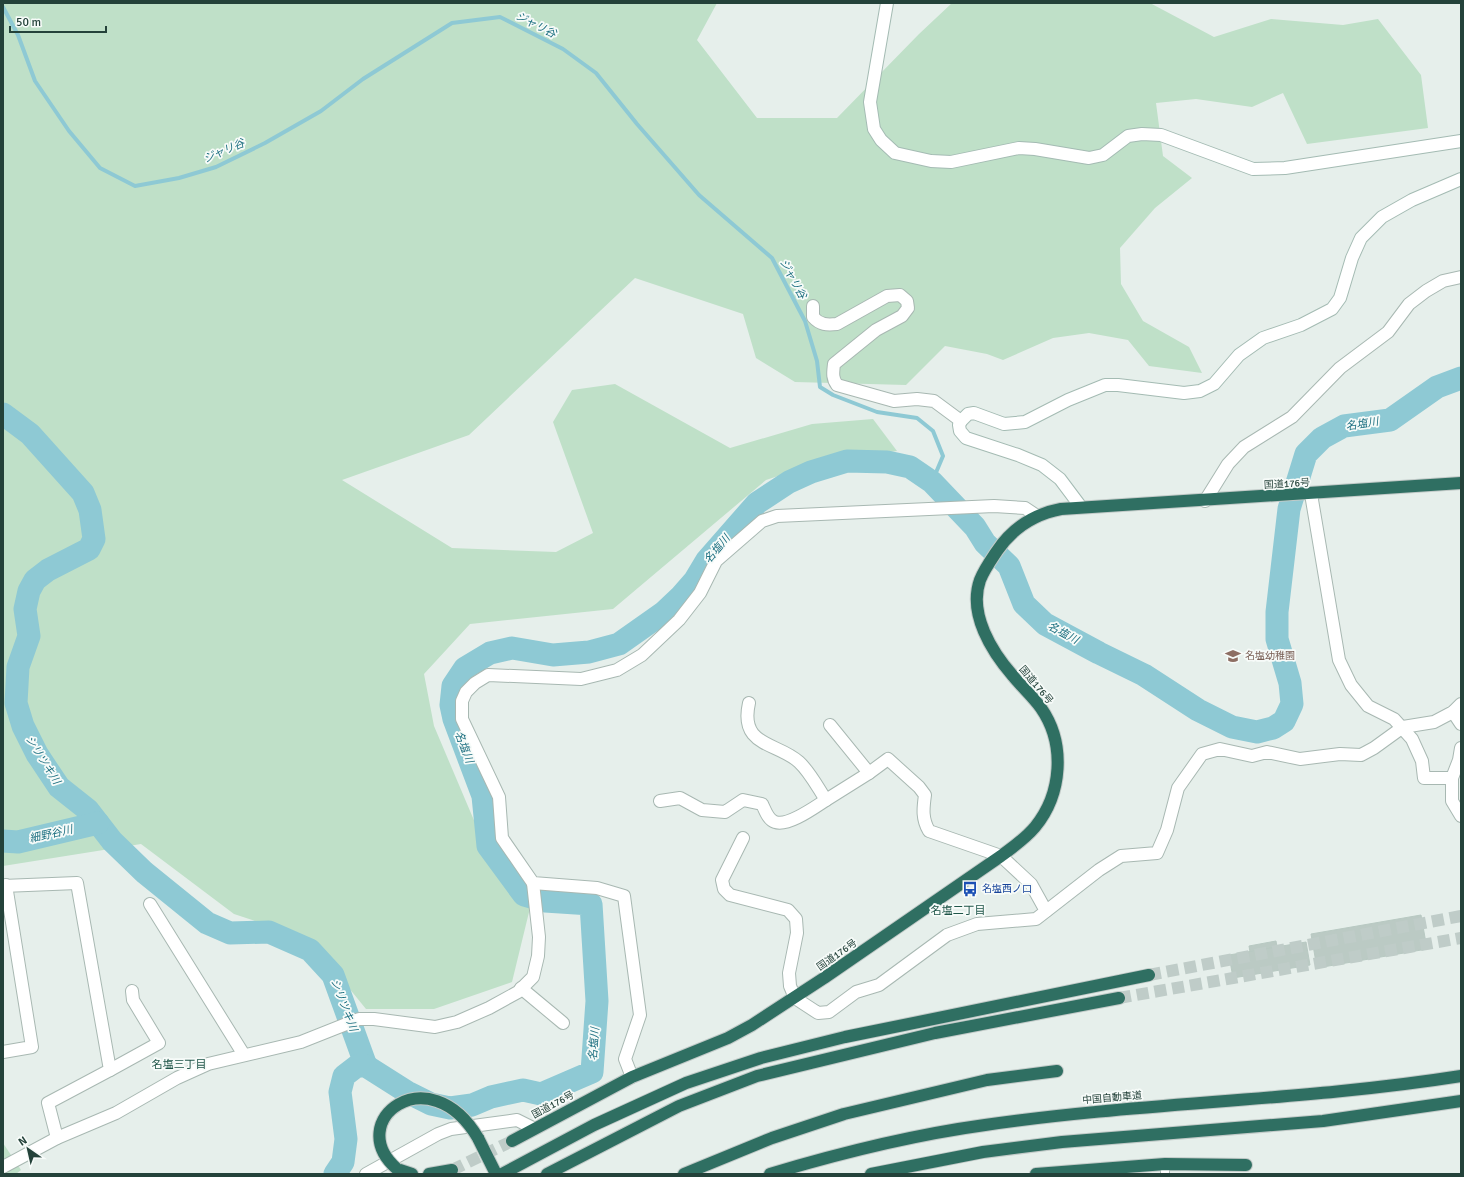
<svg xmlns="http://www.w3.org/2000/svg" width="1464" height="1177" font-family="Signika,'Noto Sans JP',sans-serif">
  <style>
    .green { fill: #bfe0c8 }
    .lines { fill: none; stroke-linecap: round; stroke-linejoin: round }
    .stream { stroke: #8ec9d4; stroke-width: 4 }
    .river { stroke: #8ec9d4; stroke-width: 23 }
    .building { fill: #bbcac4; stroke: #b8c9c2 }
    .highway-tunnel { stroke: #bfccc8; stroke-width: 12; stroke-dasharray: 12 6; stroke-linecap: butt }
    .lane-casing { stroke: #a8b8b2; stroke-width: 10 }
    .street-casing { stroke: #a8b8b2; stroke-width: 14 }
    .secondary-casing { stroke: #a4bbb3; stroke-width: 14 }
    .highway-casing { stroke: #c2cac8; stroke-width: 14 }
    .lane { stroke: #fff; stroke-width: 8 }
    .street { stroke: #fff; stroke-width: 12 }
    .secondary { stroke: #fff; stroke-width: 12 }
    .highway { stroke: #2f6f62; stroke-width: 12 }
    .highway-bridge-casing { stroke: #c2cac8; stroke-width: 14; stroke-linecap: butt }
    .highway-bridge { stroke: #2f6f62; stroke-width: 12 }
    .labels { text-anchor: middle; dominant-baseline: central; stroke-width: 3.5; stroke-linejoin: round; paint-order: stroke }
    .street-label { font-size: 10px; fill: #24423a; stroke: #f7fbf9 }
    .education-label { font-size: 10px; fill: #785e54; stroke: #f7fbf9; text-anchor: start }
    .transit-label { font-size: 10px; fill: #164399; stroke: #f7fbf9; text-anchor: start }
    .water-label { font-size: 11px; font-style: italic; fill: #1c6f80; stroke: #f7fbf9 }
    .neighbourhood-label { font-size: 11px; fill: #1f5548; stroke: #f7fbf9 }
  </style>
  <rect width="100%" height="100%" fill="#e6efeb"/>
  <g class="green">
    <path d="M3,3h714l-20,37 60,78h80l82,-84 33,-31h198l64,34 57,-18 72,6 35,-6 43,56 7,53 -121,16 -24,-51 -31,14 -56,-8 -40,4 7,53 29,22 -37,30 -35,40 1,36 22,37 46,26 13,26 -53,-7 -21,-26 -39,-7 -36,5 -50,22 -16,-6 -42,-8 -39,39 -111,-3 -39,-24 -13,-44 -108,-36 -166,157 -127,45 110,68 104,4 37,-19 -40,-111 19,-32 43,-6 115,64 82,-24 61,-5 24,32 -67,8 -64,21 -153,129 -143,15 -46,50 10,52 53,125 43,57 -18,74 -78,27h-68l-57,-70 -75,-25 -93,-70 -138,22z"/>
    <path d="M3,1143l18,27 -5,4h-13z"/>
  </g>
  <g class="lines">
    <path class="stream" d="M3,7l15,28 17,46 34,50 31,37 35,18 44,-8 37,-11 49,-24 56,-32 42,-32 89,-56 48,-6 63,32 33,24 41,51 62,71 73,63 33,63 12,40 3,26 13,8 44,17 40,6 16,13 10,25 -11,26"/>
    <g class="river">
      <path d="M3,414l27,20 53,59 7,17 4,29 -5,10 -41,21 -13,10 -6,11 -4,18 4,27 -11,31 -2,36 7,23 14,28 22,33 29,23 24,31 32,31 63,51 23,10 39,-1 41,18 23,25 33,91"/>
      <path d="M3,841l15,1 80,-19"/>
      <path d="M335,1174l8,-12 3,-23 -6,-47 4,-16 13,-10h9l41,26 24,12 19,4 22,-3 19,-8 32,-7 18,4 51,-22 5,-71 -6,-97 -46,-3 -21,-6 -36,-49 -5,-50 -29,-77 -3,-14 2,-19 12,-18 25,-15 22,-5 41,7 36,-3 30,-8 44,-31 18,-17 14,-16 12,-20 50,-57 32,-21 22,-10 36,-11 40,1 23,5 22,15 43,45 10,16 24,23 15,38 21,20 54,29 45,22 54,35 34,17 25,5 16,-4 11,-7 8,-17 -2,-21 -13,-44v-27l12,-103 17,-55 16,-16 22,-12 46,-6 47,-33 24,-9"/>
    </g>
  </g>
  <g class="building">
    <path d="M1421,915l6,34 -110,19 -6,-34z"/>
    <path d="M1276,941l1,6 -27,5 -1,-6z"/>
    <path d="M1306,942l4,23 -77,13 -4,-23z"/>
  </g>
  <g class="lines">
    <g class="highway-tunnel">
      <path d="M1149,975l312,-59"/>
      <path d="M1119,998l342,-60"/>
      <path d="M452,1170l60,-29"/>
    </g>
    <g class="lane-casing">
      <path id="lane" d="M1165,1174v-10"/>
    </g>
    <g class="street-casing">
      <g id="street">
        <path d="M813,306v11c7,8 14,8 24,7l50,-28 13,-1 7,6 1,7 -6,8 -26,14 -42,34c-1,9 -2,14 3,21l57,16 23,-2 17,2 27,20"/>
        <path d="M1311,494l28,166 12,25 17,21 26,13 18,20 10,22 2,17h28v23l9,15"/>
        <path d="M1205,501l23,-37 16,-17 48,-30 48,-49 48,-36 21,-28 17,-13 17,-10 18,-4"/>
        <path d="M749,703c-10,44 28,39 50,59 11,10 19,26 27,38l43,-27"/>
        <path d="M1453,712l8,12"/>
        <path d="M830,725l39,48 19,-14 31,28 6,8c-2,14 -3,24 4,36l72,25 30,28 15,27"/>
        <path d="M1452,778l7,-18 2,-12"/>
        <path d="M660,801l20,-3 22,12 23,2 18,-12 19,4c3,6 6,16 13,18 13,5 40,-15 51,-22"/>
        <path d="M743,838l-21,42 2,9 6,6 58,15 8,9 1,14 -8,40 1,13 5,12 23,15 11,-1 27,-20 23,-7 68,-50 30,-11 59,-5 63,-49 22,-14 36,-3 10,-23 11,-42 24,-34 18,-5 32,7 15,-4 33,7 40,-5 21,1 13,-7 29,-21 31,-5 19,-10 8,-8"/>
        <path d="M3,886l74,-3 33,187 -62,33 9,35"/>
        <path d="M150,904l94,151"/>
        <path d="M521,988l42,35"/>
        <path d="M3,1052l29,-5 -26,-162"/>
        <path d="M110,1070l49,-27 -26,-43 -1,-9"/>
        <path d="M632,1077l-7,-18 15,-44 -16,-119 -27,-8 -64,-5 -31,-45 -3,-41 -37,-78v-18l4,-9 9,-9 13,-8 93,4 36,-9 25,-15 37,-35 21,-27 16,-32 46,-40 15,-5 217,-10 31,2 12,8"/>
        <path d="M3,1167l54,-29 59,-25 61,-35 31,-14 93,-22 58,-23h15l61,8 22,-5 32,-14 29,-16 15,-15 5,-21 1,-19 -6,-54"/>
        <path d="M366,1174l72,-40 13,-5 66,-9 16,8"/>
      </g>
    </g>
    <g class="secondary-casing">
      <g id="secondary">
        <path d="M887,3l-17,99 4,27 7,11 14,13 36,8 20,1 68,-14 16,1 54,9 14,-3 25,-19 14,-2 19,1 92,34 32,-1 176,-27"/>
        <path d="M1081,507l-21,-28 -18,-14 -24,-10 -52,-17 -6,-7 -1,-6 2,-4 7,-7 6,-1 30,11 21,-2 43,-22 37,-15h13l66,8 16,-2 14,-7 25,-29 24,-17 38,-13 31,-16 8,-11 12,-40 9,-20 21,-21 30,-17 49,-21"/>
      </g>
    </g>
    <g class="highway-casing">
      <g id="highway">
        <path d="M478,1138l18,36"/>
        <path d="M512,1141l120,-64 96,-39 24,-13 72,-47 177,-122c12,-9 24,-17 34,-29 27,-33 31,-83 6,-119 -8,-11 -19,-21 -28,-32 -21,-24 -45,-62 -33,-96 4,-10 11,-20 17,-29 15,-22 37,-37 64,-42l400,-26"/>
        <path d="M397,1169l15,5"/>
        <path d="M429,1174l23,-4"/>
        <path d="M502,1174l92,-49 92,-42 75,-25 84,-21 304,-62"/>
        <path d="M547,1174l132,-68 78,-30 178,-43 184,-35"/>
        <path d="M684,1174l88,-36 72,-24 143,-34 70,-9"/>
        <path d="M770,1174c70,-21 142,-39 215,-49 158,-23 318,-24 476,-49"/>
        <path d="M871,1174l112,-22 79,-10 261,-21 138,-20"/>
        <path d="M1036,1174l129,-10 81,1"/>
      </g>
    </g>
    <use href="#lane" class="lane"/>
    <use href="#street" class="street"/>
    <use href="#secondary" class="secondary"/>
    <use href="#highway" class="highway"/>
    <g class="highway-bridge-casing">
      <path id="highway-bridge" d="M397,1169c-55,-48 32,-114 81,-31"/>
    </g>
    <use href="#highway-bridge" class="highway-bridge"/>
  </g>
  <defs>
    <g id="school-bare" transform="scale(1.2)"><path d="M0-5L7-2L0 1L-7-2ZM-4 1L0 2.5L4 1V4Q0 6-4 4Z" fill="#8d6e63" stroke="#f7fbf9" stroke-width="2.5" paint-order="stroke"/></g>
    <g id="bus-bare" transform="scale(1.2)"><path d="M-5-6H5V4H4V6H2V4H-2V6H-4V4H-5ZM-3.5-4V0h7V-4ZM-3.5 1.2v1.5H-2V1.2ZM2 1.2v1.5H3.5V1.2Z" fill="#1a4fb4" stroke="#f7fbf9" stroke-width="2.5" paint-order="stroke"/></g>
  </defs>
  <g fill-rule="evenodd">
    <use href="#school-bare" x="1233" y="656"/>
    <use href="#bus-bare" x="970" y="889"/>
  </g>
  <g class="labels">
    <g class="street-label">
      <text transform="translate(1287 484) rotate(-3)">国道176号</text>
      <text transform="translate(1036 685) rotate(50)">国道176号</text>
      <text transform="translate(837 955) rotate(-35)">国道176号</text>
      <text transform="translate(1112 1098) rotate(-5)">中国自動車道</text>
      <text transform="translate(553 1105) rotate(-28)">国道176号</text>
    </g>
    <g class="education-label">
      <text x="1245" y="656">名塩幼稚園</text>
    </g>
    <g class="transit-label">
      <text x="982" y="889">名塩西ノ口</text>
    </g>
    <g class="water-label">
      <text transform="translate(536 25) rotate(27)">ジャリ谷</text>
      <text transform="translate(224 151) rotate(-23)">ジャリ谷</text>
      <text transform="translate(793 279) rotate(62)">ジャリ谷</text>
      <text transform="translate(1362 424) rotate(-9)">名塩川</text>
      <text transform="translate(717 549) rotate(-50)">名塩川</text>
      <text transform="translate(1063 633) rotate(28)">名塩川</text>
      <text transform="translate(464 747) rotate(69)">名塩川</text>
      <text transform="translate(43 760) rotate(58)">シリツキ川</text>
      <text transform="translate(51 834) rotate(-13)">細野谷川</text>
      <text transform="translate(344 1005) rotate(69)">シリツキ川</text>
      <text transform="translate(594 1044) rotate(-86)">名塩川</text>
    </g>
    <g class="neighbourhood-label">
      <text x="958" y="910">名塩二丁目</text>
      <text x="179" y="1064">名塩三丁目</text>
    </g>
  </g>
  <rect width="1464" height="1177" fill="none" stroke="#24423a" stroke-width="8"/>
  <g transform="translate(28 1149) rotate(326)" stroke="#f7fbf9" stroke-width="3" paint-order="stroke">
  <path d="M0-3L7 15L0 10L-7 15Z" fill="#24423a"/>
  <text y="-6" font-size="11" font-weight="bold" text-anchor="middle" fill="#24423a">N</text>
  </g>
  <path d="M10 26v6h96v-6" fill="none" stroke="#24423a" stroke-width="2"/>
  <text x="16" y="26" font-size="12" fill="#24423a" stroke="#f7fbf9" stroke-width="3" paint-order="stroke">50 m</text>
</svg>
